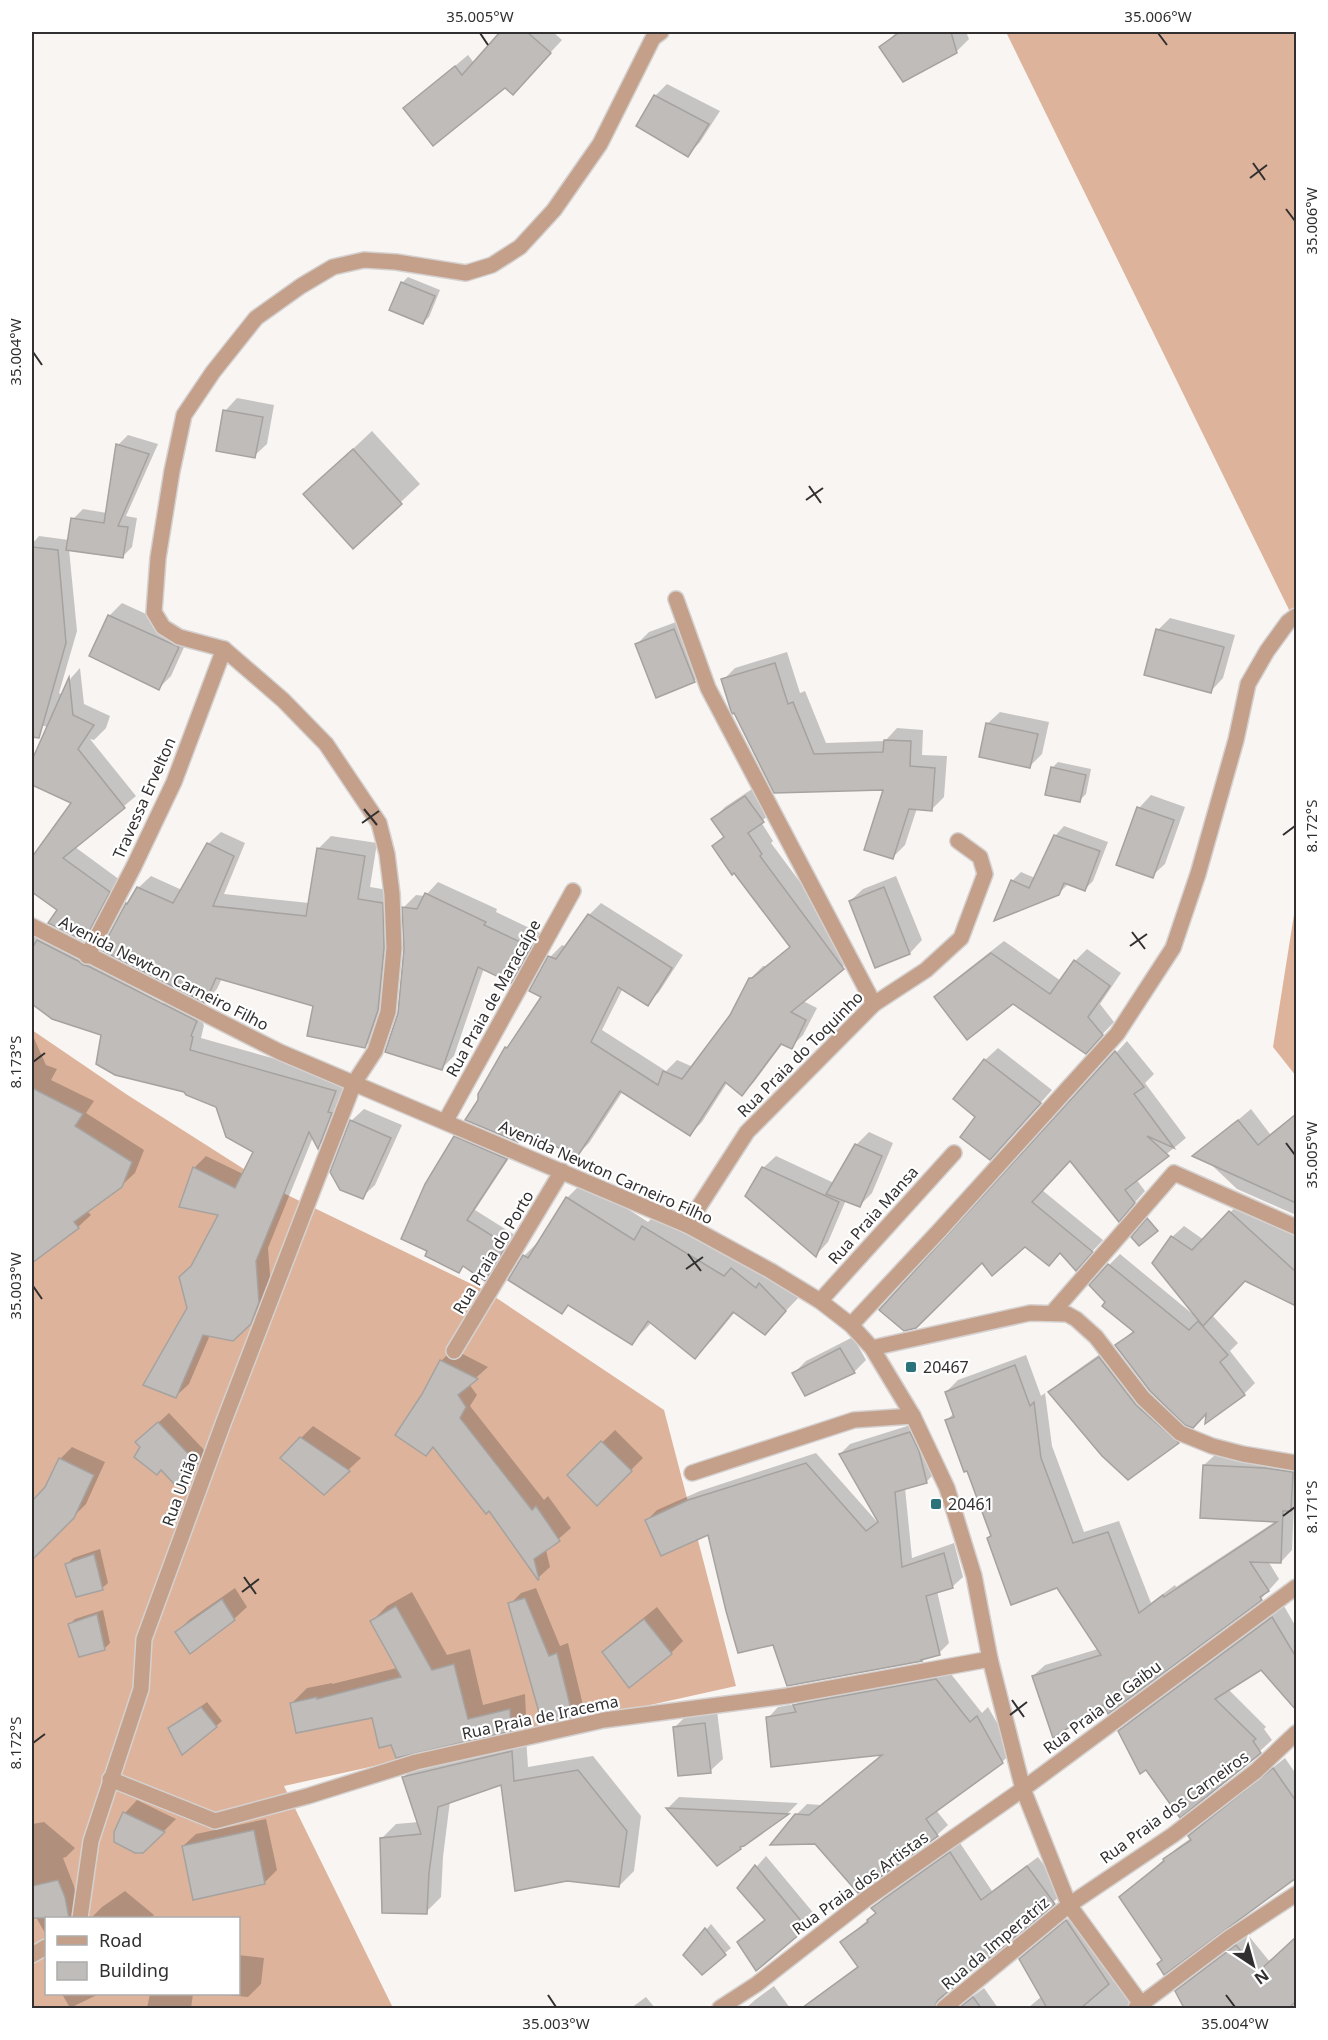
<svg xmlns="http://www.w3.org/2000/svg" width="1328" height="2040" font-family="'Noto Sans',sans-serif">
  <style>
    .forest { fill: #ddb49b; fill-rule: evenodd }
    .shadow { fill: #0003 }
    .building { fill: #bfbcba; stroke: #a5a2a0; stroke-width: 1.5 }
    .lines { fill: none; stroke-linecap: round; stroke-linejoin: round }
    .minor-casing { stroke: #d4d1d0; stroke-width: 18 }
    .minor { stroke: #c4a08a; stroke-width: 15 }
    .ticks { fill: none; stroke: #312f2f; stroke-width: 2 }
    .poi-dot { fill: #2a737a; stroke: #fff; stroke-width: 2 }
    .labels { text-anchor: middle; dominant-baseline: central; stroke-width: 4.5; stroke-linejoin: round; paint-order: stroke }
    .street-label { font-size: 16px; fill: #312f2f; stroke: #fff }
    .poi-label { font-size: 16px; fill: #312f2f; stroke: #fff; text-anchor: start }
    .neatline { fill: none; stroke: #312f2f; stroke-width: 2 }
    .ticks-label { font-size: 15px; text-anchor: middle; fill: #312f2f }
  </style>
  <rect width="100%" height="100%" fill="#f8f5f3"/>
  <g class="forest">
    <path d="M1006,32h290v592z"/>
    <path d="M1296,902v174l-23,-29z"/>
    <path d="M32,1030l94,64 151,96 209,101 178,119 72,276 -452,100 109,222h-361zM46,1918h192v76h-192z"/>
  </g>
  <g class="shadow">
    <path d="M501,32h52l9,8 -49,53 -8,-7 -100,22 63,-53 6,8z"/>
    <path d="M897,32h69l3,7 -13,13 -75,-5z"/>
    <path d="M667,84l53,27 -20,31 -12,13 -33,-59z"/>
    <path d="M408,277l32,13 -11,27 -6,6 -21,-40z"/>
    <path d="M237,398l37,7 -7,39 -13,12 -29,-45z"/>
    <path d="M372,431l48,53 -67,63 -48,-53z"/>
    <path d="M128,435l30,9 -32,72 11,2 -5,29 -10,10 -53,-8 8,82 -18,62 4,2 8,-17 9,-10 4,36 26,12 -4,12 -12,12 -4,-1 46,57 -61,51 45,33 -21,40 -11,11 -56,-41v-30l41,-58 -41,-19v-19l16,-37 -16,-4v-179l7,-8 30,4 4,-21 10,-10 24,4 11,-68z"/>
    <path d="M122,603l68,31 -19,42 -12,12 -68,-33 18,-39z"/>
    <path d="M687,618l20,50 -13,13 -57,-37 12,-12z"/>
    <path d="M1170,618l65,17 -12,43 -12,13 -53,-61z"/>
    <path d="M787,652l13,41 5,-2 21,52 59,-2 12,-13 26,2 -1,25 25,1 -3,41 -12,12 -15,-1 -12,37 -12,12 -8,-69 -110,4 -52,-112 12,-12z"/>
    <path d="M1000,712l49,10 -7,32 -12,12 -43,-42z"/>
    <path d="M1058,762l33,7 -5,25 -6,6 -28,-32z"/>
    <path d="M758,785l17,24 -14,13 12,19 -2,2 84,113 -52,45 14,7 -14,27 -12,12 -8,-4 -29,39 -12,12 -15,-11 -25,39 -12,12 -67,-43 -34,52 -12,12 -49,-25 -11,11 -38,-41 27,-52 8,-8 29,-43 7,-40 12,-12 5,2 22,-32 12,-12 82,52 -24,37 -12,12 -24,-16 -21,42 64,41 11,-11 16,7 38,-51 19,-37 13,-13h3l25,-20 -77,-100 11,-10 -12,-17 12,-12z"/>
    <path d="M1151,795l34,12 -20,57 -13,12 -34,-12 21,-56z"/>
    <path d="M1064,826l44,16 -15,39 -9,9 -16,-6 -10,10 -61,24 15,-37 9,-9 14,6 20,-42z"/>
    <path d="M221,832l24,11 -21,51 85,9 9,-54 13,-13 46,7 -7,44 24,4 2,43 -19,100 -12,13 -50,-42 -93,-27 -5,11 -12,12 -78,-97 11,-16 13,-12 31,14 26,-46z"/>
    <path d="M896,876l26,64 -12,13 -34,13 -26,-65 13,-12z"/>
    <path d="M438,882l59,27 -1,3 46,22 -19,35 -12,12 -27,-13 -30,88 -12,12 -43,-55 6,-64 -1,-42 12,-12 9,1z"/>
    <path d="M32,929l131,75 12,-13 33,17 -5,16 1,1 -3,13 146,41 -8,20 4,2 -13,34 -12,12 -5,-10 -45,111 3,40 -8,22 -13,13 -40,12 -21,49 -13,12 18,-132 26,-50 -26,-46 12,-12 37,18 12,-23 -37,-45 -116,-72 -46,-14 -24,-18z"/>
    <path d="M1004,941l57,40 14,-20 12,-12 34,24 -21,31 14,18 -16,17 -85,-37 -77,-5 12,-12z"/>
    <path d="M32,1034l14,31 11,4 -6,11 43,21 -8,12 58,37 -9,23 -14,13 -34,25 4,4 -13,12 -45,33 -1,-2v-89l6,-6 -6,-2z"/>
    <path d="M1127,1041l27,33 -9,9 41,55 -50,41 9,12 -15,17 -59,-48 -29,30 61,50 -16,17 -62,-12 -43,15 -101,50z"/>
    <path d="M998,1048l54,42 -50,56 -17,-86z"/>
    <path d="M364,1109l38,16 -27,60 -13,12 -11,-76z"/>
    <path d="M1251,1109l19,25 26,-20v101l-59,-26 -38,-36z"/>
    <path d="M464,1128l51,21 -40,61 40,25 -21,35 -9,9 -20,-14 -6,6 -4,-134z"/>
    <path d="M869,1132l24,11 -21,50 -12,12 -14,-5 -18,42 -12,13 -53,-87 13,-12 58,27 22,-38z"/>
    <path d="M584,1181l64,41 12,-12 142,84 -21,22 -46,-4 -23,28 -17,17 -43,-35 -20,21 -63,-39 -7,8 -38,-56 18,-18 25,-40z"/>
    <path d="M1244,1198l52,24v82l-50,-25 -34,36 26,28 -8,8 25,32 -11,11 -36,16 -91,-65 17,-15 -27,-28 2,-37 11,-11 75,62 -23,-79 12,-11 20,14z"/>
    <path d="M853,1337l13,23 -12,12 -60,1 12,-12z"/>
    <path d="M1111,1346l36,48 42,37 -11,11 -50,36 -78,-86 12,-11z"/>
    <path d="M453,1349l35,18 -19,17 8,11 -7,11 74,94 4,-4 23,32 -25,22 4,17 -12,11 -48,-69 -56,-63 -8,8 -2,-59 18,-35z"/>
    <path d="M1026,1355l15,41 4,-3 7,53 32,86 35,-11 32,82 24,-18 1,2 100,-66 -72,-56 12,-11 80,6v45l-2,-1 -2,46 -11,12 -13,-1 11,18 -18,20 -152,113 -5,-10 -71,-26 12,-11 53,-16 -40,-63 -69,-48 3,-3 -45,-115 7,-7 -8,-21 12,-12z"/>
    <path d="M169,1413l38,40 -11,10 -54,-16 6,-15z"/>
    <path d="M920,1422l16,50 -10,10 -21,6 7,70 42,-15 9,34 -11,10 -15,4 12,52 -10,10 -15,4 -3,3 -133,24 -14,-41 -65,-110 -62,-13 10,-10 43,-19 116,-38 63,71 -39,-70 10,-10z"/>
    <path d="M313,1426l48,32 -37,35 -42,-36z"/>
    <path d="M615,1430l28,28 -46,46 -28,-29z"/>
    <path d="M72,1447l33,15 -19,42 -54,54v-55l14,-15 14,-29z"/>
    <path d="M100,1549l8,34 -6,5 -35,-24 6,-6z"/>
    <path d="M235,1588l12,19 -13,12 -44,33 -13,-20 12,-12z"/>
    <path d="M536,1588l24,58 8,-3 15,62 -11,11 -62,-112 11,-11z"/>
    <path d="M412,1592l35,63 23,-6 13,56 42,-11 1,20 -16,15 -118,14 -19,-27 -82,-12 16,-16 25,-5v1l65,-16 -25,-47 15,-15z"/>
    <path d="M1284,1606l12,21v80l-34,-39 -34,21 38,38 -2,2 8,11 -12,11 -80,64 -61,-84 12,-11z"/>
    <path d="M657,1607l26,34 -12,12h-67l12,-13z"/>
    <path d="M103,1610l7,33 -6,6 -34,-25 5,-5z"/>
    <path d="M947,1669l35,44 6,-6 25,44 -11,11 -66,48 12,15 -11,10 -141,-20 11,-11 14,1 63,-51 -116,-36 10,-11 18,-3 9,-9z"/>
    <path d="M207,1702l15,19 -6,5 -46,3z"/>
    <path d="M717,1711l6,48 -13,12 -36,-43 13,-13z"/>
    <path d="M526,1737l2,30 65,-11 48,60 -7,55 -15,15 -117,-103 -52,18 -7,56 -2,40 -15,15 -45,-73 15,-15 23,-2 -15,-45 14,-15z"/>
    <path d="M1285,1758l11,16v84l-2,2 2,2v13l-132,84 -43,-62 56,-49 14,-10 -1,-2 11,-11z"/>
    <path d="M679,1797l119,6 -10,10 -71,51 -49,-56z"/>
    <path d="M137,1800l39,19 -33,33 -28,-20 10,-19z"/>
    <path d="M266,1819l11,51 -13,13 -81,-37 13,-12z"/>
    <path d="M44,1822l31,26 -9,9 -3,1 11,28 6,32h-34v17l-10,-18 -4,3v-96z"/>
    <path d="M960,1843l32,48 46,-34 26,36 -93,76 -27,26 3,10 10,3 27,-20 14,20h-197l57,-42 -16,-24 35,-30 -4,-4 10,-10z"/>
    <path d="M766,1856l50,60 -59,53 -18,-27 27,-23 -28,-31z"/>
    <path d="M125,1891l29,24 -3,3h-66l7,-1 10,-10z"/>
    <path d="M1077,1911l41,62 -6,6 25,29h-109l14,-12 -21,-37z"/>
    <path d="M711,1924l20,24 -29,24 -17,-17z"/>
    <path d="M1248,1935l22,27 26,-24v70h-110l-9,-17 11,-11z"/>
    <path d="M238,1955l26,3 -3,26 -13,13 -30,-3h20z"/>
    <path d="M774,1986l16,22h-44l9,-8z"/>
    <path d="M62,1994h37l-29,14z"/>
    <path d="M150,1994h43l-2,14h-44z"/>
    <path d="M646,1997l9,11h-24z"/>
  </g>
  <g class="building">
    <path d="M500,32h27l24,21 -38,42 -8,-7 -72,58 -30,-38 52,-42 7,9z"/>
    <path d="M900,32h51l6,21 -54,29 -24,-35z"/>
    <path d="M654,95l55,29 -21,33 -52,-31z"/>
    <path d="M401,282l34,14 -12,28 -34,-14z"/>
    <path d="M223,410l40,7 -8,41 -39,-7z"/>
    <path d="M116,444l33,10 -31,72 10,1 -5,31 -57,-8 5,-32 33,5z"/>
    <path d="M353,449l49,55 -49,45 -50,-55z"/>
    <path d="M32,547l26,3 8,93 -27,95 -7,-1z"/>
    <path d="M108,615l71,32 -20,43 -70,-34z"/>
    <path d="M674,629l21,53 -39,16 -21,-54z"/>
    <path d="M1156,629l68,18 -13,46 -67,-18z"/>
    <path d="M775,663l13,41 5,-2 21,52 69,-2 1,-12 27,1 -1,25 25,2 -3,43 -23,-2 -16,50 -29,-9 19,-60 -109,3 -40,-80 -2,1 -1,-3 -10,-32z"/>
    <path d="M69,677l4,38 21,10 -16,24 47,59 -62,50 47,34 -26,49 -36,-18 9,-13 -25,-18v-35l39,-54 -39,-18v-25z"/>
    <path d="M986,723l52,11 -8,34 -51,-11z"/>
    <path d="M1051,767l35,8 -6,27 -35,-7z"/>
    <path d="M745,796l19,26 -16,11 14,21 -2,2 84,113 -53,43 15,8 -14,29 -11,-5 -39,52 -17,-14 -35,54 -70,-45 -43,66 -52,-26 -7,11 -53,-22 13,-20v-6l27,-47 2,1 34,-51 -12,-6 19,-35 8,3 32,-45 84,54 -24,38 -30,-19 -27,55 67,43 5,-14 19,8 48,-64 19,-37h3l38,-31 -56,-74 -2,2 -20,-29 12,-9 -13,-18z"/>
    <path d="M1137,807l37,13 -21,58 -37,-13z"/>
    <path d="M1054,835l46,16 -15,40 -21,-8 -5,12 -65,26 17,-41 18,8z"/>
    <path d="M207,843l27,13 -21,50 93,10 11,-68 48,8 -7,43 25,4 1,45 -6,62 -13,38 -58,-12 6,-30 -97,-28 -11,25 -104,-53 25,-47 1,1 10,-17 36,16z"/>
    <path d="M884,887l26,67 -35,14 -26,-67z"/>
    <path d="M425,893l61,29 -2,3 47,22 -20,36 -33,-16 -36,103 -57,-18 13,-39 6,-64 -2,-42 15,2z"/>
    <path d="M37,940l41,21 5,4 5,1 109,55 -6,15 2,1 -3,13 146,41 -8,21 4,1 -14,36 -9,-17 -53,129 3,41 -8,22 -18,17 -30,-6 -27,63 -33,-13 44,-77 -8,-31 12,-11 27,-51 -39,-8 14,-40 42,21 18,-36 -27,-15 -10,-30 -30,-12 -2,-3 -69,-17 -19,-11 5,-29 -49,-16 -20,-15v-56z"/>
    <path d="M991,953l59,41 24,-34 36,26 -22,31 15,18 -17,19 -73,-50 -46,36 -33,-43z"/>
    <path d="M1115,1051l29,36 -10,7 40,54 -27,-12 22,20 -44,34 10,13 -16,19 -49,-61 -38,41 61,50 -17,19 -16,-18 -11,13 -24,-19 -33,29 -10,-13 -66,65 -12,3 -25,-21z"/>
    <path d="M984,1059l57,44 -51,57 -30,-23 15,-20 -22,-18z"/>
    <path d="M32,1088l51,26 -8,12 57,36 -10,25 -48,35 5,6 -47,35z"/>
    <path d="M1296,1114v89l-104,-47 46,-36 20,25z"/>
    <path d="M350,1120l41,18 -28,61 -23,-9 -10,-18z"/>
    <path d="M454,1136l53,23 -40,61 40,25 -22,36 -22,-15 -4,7 -34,-17 2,-5 -26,-12 24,-55z"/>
    <path d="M855,1144l27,12 -22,51 -34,-13z"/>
    <path d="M762,1167l77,35 -23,55 -71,-61z"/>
    <path d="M566,1197l68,43 8,-14 82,50 7,-8 25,20 3,-5 27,28 -21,24 -32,-23 -38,47 -47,-38 -16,24 -64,-40 -6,9 -54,-34 15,-25 5,3z"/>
    <path d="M1229,1211l67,61v34l-51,-25 -42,45 -51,-63 19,-27 21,14z"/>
    <path d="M1147,1218l11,13 -19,15 -8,-9z"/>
    <path d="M1108,1264l81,66 9,-9 30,34 -8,7 25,33 -40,29 1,-10 -13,14 -8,-3 -35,-34 -35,-46 19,-13 -32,-26 3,-4 -16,-17z"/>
    <path d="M840,1348l15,25 -50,23 -13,-23z"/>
    <path d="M1099,1357l37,48 43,38 -51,37 -26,-24 -54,-64z"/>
    <path d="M440,1360l38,19 -20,16 8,12 -6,11 72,92 4,-4 24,35 -26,18 5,20 -1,1 -49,-69 -3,3 -53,-67 -7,9 -31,-21 27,-41z"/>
    <path d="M1015,1365l15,41 4,-4 7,56 32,85 35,-11 31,81 24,-18 1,2 113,-75 -77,-4 3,-53 62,3 28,4 -2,39h-8l-2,52 -31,-1 19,29 -9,6 2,3 -154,114 -5,-9 -50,33 -21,-62 69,-21 -44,-67 -46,17 -24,-67 4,-2 -24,-65 -3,1 -19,-52 9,-3 -9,-25z"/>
    <path d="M158,1422l40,42 -23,21 -14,-15 -4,5 -23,-18 6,-10 -5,-5z"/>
    <path d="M910,1432l9,19 8,32 -32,9 7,75 42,-14 9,35 -27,8 14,59 -19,5 1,1 -135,25 -14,-41 -35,8 -12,-42 -18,-76 -47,21 -16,-36 43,-20 118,-37 60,68 12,-9 -39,-68z"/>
    <path d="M300,1437l50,34 -26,24 -44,-37z"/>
    <path d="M601,1441l31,30 -35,35 -30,-31z"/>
    <path d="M59,1458l35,17 -20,43 -42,42v-59l13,-14z"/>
    <path d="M94,1554l9,36 -27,7 -11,-33z"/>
    <path d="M525,1598l24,58 8,-3 16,64 -31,6 -34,-120z"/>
    <path d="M222,1599l13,21 -45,34 -15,-22z"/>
    <path d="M396,1606l36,64 22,-6 14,55 42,-10 1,22 -115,27 -5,-13 -12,3 -7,-30 -76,15 -6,-30 27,-6v2l84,-22 -31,-56z"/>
    <path d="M97,1614l8,36 -26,7 -11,-33z"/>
    <path d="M1272,1617l24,40v53l-35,-40 -46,29 41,40 -3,2 8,12 -81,65 -34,-48 -6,4 -22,-43z"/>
    <path d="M644,1619l28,35 -43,34 -27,-36z"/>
    <path d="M936,1679l34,43 7,-6 26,47 -77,56 12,17 -80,57 -43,-49 -45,1 25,-31 14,1 73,-60 -111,12 -5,-50 30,-5 -3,-7z"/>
    <path d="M201,1707l16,20 -35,28 -14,-27z"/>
    <path d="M705,1723l6,50 -33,3 -5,-49z"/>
    <path d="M512,1751l2,30 64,-11 49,61 -8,56 -52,-6 -52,10 -14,-106 -63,22 -9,66 -2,41 -45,-1 -2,-75 41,-4 -19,-57z"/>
    <path d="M1273,1768l23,33v77l-132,97 -7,-11 5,-4 -43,-63 45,-36 -1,-2 28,-19 -3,-4z"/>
    <path d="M666,1808l123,6 -45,32 -4,1 1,2 -24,17z"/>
    <path d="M123,1812l42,20 -22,21h-8l-21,-11v-10z"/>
    <path d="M254,1830l11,54 -72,16 -11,-54z"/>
    <path d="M950,1852l31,48 46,-34 28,38 -73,60 -22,13 2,3 -24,20 -4,8h-132l56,-41 -18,-25 28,-20 -1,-2 9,-7 -5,-5z"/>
    <path d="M755,1865l52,63 -51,43 -19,-29 28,-22 -28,-32z"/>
    <path d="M58,1880l7,17 4,21h-37v-32z"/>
    <path d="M1066,1920l43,64 -28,24h-34l-28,-49z"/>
    <path d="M705,1928l21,27 -24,20 -19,-20z"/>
    <path d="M1296,1937v64l-7,7h-105l-9,-17 61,-46 22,27z"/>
    <path d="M973,1997l8,11h-22z"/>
  </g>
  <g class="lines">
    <g class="minor-casing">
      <g id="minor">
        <path d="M676,599l32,89 166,316"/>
        <path d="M32,926l248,126 407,173 84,46 49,30 31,24 21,23 41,68 34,72 27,88 16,83 33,130 46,116 75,103"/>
        <path d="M87,956l47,-90 40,-84 50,-133"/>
        <path d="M445,1122l128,-231"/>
        <path d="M687,1225l60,-93 127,-128 52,-34 35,-32 24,-64 -5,-17 -22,-16"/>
        <path d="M820,1301l134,-148"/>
        <path d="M1053,1312l121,-139 122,54"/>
        <path d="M851,1325l88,-94 178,-197 56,-86 25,-74 38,-134 12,-56 19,-33 21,-29 8,-6"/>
        <path d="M872,1348l158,-35 37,1 9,5 20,18 47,61 37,35 32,13 31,8 53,9"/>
        <path d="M454,1351l108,-180"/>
        <path d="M692,1473l162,-53 59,-4"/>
        <path d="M110,1779l105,42 93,-25 108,-34 188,-42 183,-24 203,-37"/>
        <path d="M80,1918l11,-77 50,-152 3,-50 80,-218 130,-338 21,-32 13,-39 6,-64 -2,-54 -5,-40 -8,-31 -53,-79 -43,-44 -59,-51 -45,-12 -16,-10 -9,-15 4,-54 14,-87 12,-56 29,-43 43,-54 45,-32 32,-19 31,-7 32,2 70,11 26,-8 28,-18 34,-37 46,-66 53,-106 8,-6"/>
        <path d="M32,1955l14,-8"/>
        <path d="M720,2008l37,-24 109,-85 157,-110 273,-202"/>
        <path d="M944,2008l125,-103 104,-70 83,-64 40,-38"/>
        <path d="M1136,2008l93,-70 67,-44"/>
      </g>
    </g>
    <use href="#minor" class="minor"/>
  </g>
  <path class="ticks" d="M480,33l8,12M1158,33l9,12M1253,163l12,17M1250,178l17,-13M1286,209l9,12M33,352l9,13M809,486l12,17M806,500l17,-12M364,809l13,16M362,823l17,-12M1283,835l12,-9M1132,932l13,17M1130,946l17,-12M33,1062l12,-9M1286,1143l9,12M688,1254l13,17M686,1269l17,-12M33,1286l9,13M1283,1516l12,-9M244,1577l12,17M242,1592l17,-13M1012,1700l12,17M1010,1715l17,-13M33,1743l12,-9M548,1995l8,12M1226,1995l9,12"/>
  <g class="poi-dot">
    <rect x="905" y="1361" width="12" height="12" rx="3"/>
    <rect x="930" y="1498" width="12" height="12" rx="3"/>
  </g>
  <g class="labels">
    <g class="street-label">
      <text transform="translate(144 798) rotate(-66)">Travessa Ervelton</text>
      <text transform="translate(164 973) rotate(27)">Avenida Newton Carneiro Filho</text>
      <text transform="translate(493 998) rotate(-61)">Rua Praia de Maracaípe</text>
      <text transform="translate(800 1054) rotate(-45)">Rua Praia do Toquinho</text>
      <text transform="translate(606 1172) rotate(24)">Avenida Newton Carneiro Filho</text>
      <text transform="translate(873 1215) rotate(-48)">Rua Praia Mansa</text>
      <text transform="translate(493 1252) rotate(-59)">Rua Praia do Porto</text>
      <text transform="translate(180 1489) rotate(-70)">Rua União</text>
      <text transform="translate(1102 1707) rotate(-37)">Rua Praia de Gaibu</text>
      <text transform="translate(540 1717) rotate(-12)">Rua Praia de Iracema</text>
      <text transform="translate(1174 1807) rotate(-36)">Rua Praia dos Carneiros</text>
      <text transform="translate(860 1883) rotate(-36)">Rua Praia dos Artistas</text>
      <text transform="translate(995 1943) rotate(-40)">Rua da Imperatriz</text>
    </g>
    <g class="poi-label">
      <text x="923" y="1367">20467</text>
      <text x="948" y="1504">20461</text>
    </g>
  </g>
  <rect width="1328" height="2040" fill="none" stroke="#ffffff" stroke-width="66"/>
  <rect x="45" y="1917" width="195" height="78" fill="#ffffff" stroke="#adacac" stroke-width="1.5"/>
  <rect x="57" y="1936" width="30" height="9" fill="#c4a08a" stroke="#adacac" stroke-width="1.5"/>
  <text x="99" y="1947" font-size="18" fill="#312f2f">Road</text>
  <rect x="57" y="1962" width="30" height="18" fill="#bfbcba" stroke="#adacac" stroke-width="1.5"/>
  <text x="99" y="1977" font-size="18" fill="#312f2f">Building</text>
  <g transform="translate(1253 1965) rotate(144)" stroke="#ffffff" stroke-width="4.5" paint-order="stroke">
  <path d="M0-4.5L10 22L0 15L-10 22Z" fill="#312f2f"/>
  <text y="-9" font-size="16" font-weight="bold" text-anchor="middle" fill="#312f2f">N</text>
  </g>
  <rect x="33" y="33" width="1262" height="1974" class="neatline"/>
  <g class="ticks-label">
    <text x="480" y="22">35.005°W</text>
    <text x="1158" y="22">35.006°W</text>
    <text transform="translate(1312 221) rotate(-90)" y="5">35.006°W</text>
    <text transform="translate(16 352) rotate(-90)" y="5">35.004°W</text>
    <text transform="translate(1312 826) rotate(-90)" y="5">8.172°S</text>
    <text transform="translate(16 1062) rotate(-90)" y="5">8.173°S</text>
    <text transform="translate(1312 1155) rotate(-90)" y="5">35.005°W</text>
    <text transform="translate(16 1286) rotate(-90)" y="5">35.003°W</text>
    <text transform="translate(1312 1507) rotate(-90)" y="5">8.171°S</text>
    <text transform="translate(16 1743) rotate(-90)" y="5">8.172°S</text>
    <text x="556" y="2029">35.003°W</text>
    <text x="1235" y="2029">35.004°W</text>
  </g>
</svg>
